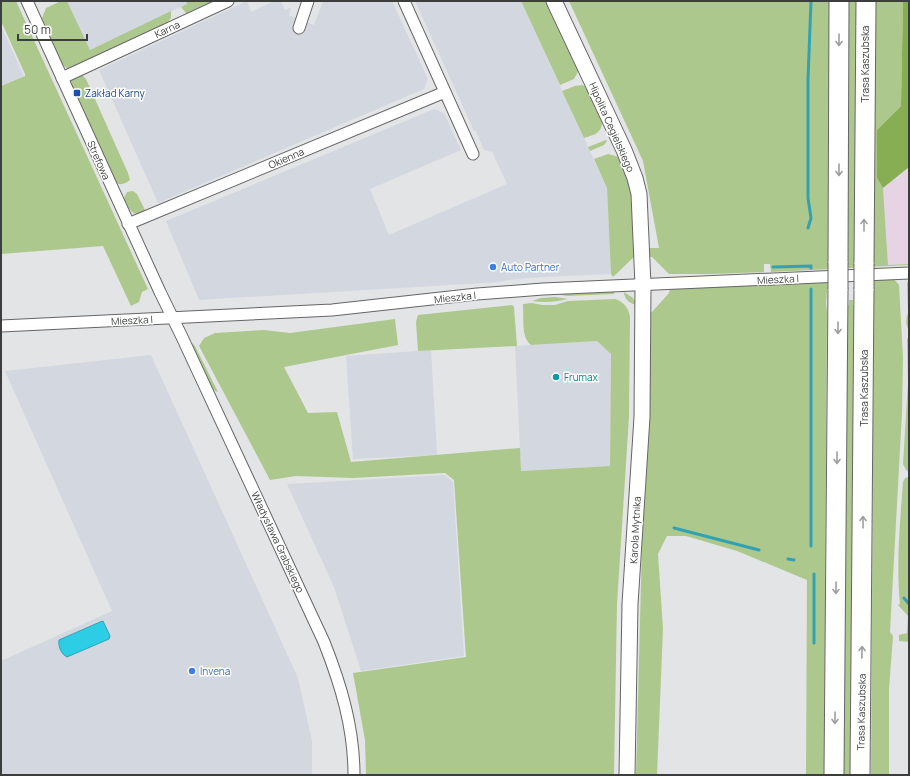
<svg xmlns="http://www.w3.org/2000/svg" width="910" height="776" font-family="Manrope,sans-serif">
  <style>
    .commercial { fill: #e6d4e5 }
    .built { fill: #d3d7e0 }
    .green { fill: #adc88d }
    .forest { fill: #87ae53 }
    .water { fill: #2ecde6; stroke: #32a2b3 }
    .lines { fill: none; stroke-linecap: round; stroke-linejoin: round }
    .stream { stroke: #32a2b3; stroke-width: 3 }
    .street-casing { stroke: #656567; stroke-width: 13 }
    .secondary-casing { stroke: #656567; stroke-width: 17 }
    .highway-casing { stroke: #656567; stroke-width: 21 }
    .street { stroke: #fff; stroke-width: 11 }
    .secondary { stroke: #fff; stroke-width: 15 }
    .highway { stroke: #fff; stroke-width: 19 }
    .highway-bridge-casing { stroke: #656567; stroke-width: 21; stroke-linecap: butt }
    .highway-bridge { stroke: #fff; stroke-width: 19 }
    .oneway { stroke: #9e9e9e }
    .transit-dot { fill: #1a4fb4; stroke: #fff; stroke-width: 1.5 }
    .shop-dot { fill: #3f7fe0; stroke: #fff; stroke-width: 1.5 }
    .culture-dot { fill: #0f9aa8; stroke: #fff; stroke-width: 1.5 }
    .labels { text-anchor: middle; dominant-baseline: central; stroke-width: 3; stroke-linejoin: round; paint-order: stroke }
    .street-label { font-size: 10px; fill: #3c3d3d; stroke: #fff }
    .transit-label { font-size: 10px; fill: #164399; stroke: #fff; text-anchor: start }
    .shop-label { font-size: 10px; fill: #366cbe; stroke: #fff; text-anchor: start }
    .culture-label { font-size: 10px; fill: #0d838f; stroke: #fff; text-anchor: start }
  </style>
  <rect width="100%" height="100%" fill="#e3e4e6"/>
  <path class="commercial" d="M909,167v97l-21,1 -5,-77z"/>
  <g class="built">
    <path d="M67,1h119l1,3 -97,46z"/>
    <path d="M247,1l4,11 23,-11h7l4,9 6,-3 -2,8 25,10 9,-24h69l36,78 -4,10 -266,114 -59,-133z"/>
    <path d="M415,1h106l86,187 4,86 -69,3 -34,3 -8,2 -301,18 -33,-79 268,-112 10,4 17,37 -91,39 19,46 118,-51 -15,-32 -8,-2 -8,-19h-2z"/>
    <path d="M1,26l23,50 -23,10z"/>
    <path d="M597,341l14,13 -1,112 -89,5 -6,-125z"/>
    <path d="M431,350l6,105 -84,4 -7,-103z"/>
    <path d="M151,355l147,323 14,63v34h-311v-114l111,-50 -107,-240z"/>
    <path d="M445,475l8,7 11,174 -103,15 -27,-84 -47,-103z"/>
  </g>
  <g class="green">
    <path d="M1,1h15l132,288 -6,3 -3,10 -8,4 -28,-60 -102,8v-168l24,-10v-2l-24,-53z"/>
    <path d="M61,1h6l23,49 81,-39v7l-4,5 -98,46 -4,-2 -4,-5 -19,-44 4,-10z"/>
    <path d="M186,1h33l-28,13 -5,-1 -5,-6 6,-3z"/>
    <path d="M521,1h28l30,69 -5,9 -14,6z"/>
    <path d="M569,1h334l-2,105 -24,24v47l6,11 5,77 21,-1v1l-138,7 -1,-8h-6v8l-51,2h-44l-17,-17h-5l-1,-9h13l-16,-87z"/>
    <path d="M76,75h6l4,4 42,94 2,7c-5,4 -10,6 -15,2l-43,-96 -1,-6z"/>
    <path d="M582,85l5,2c5,11 22,34 12,44 -3,4 -10,5 -15,7l-22,-47 13,-5z"/>
    <path d="M606,140l1,1 -3,4 -14,6 -2,-4z"/>
    <path d="M608,154l11,3 13,33 4,65 -23,22 -2,-3 -4,-86 -13,-29z"/>
    <path d="M133,191l4,3 9,18c-12,7 -18,-3 -22,-14l3,-6z"/>
    <path d="M874,278h19l6,7 4,72 -1,56 -12,219 3,4 -4,53v86h-18z"/>
    <path d="M909,280v50c-4,-5 -3,-12 -1,-17l-1,-30z"/>
    <path d="M828,281l-2,21 1,10 -3,463h-18l1,-195 -70,-29 -51,-15h-19l-9,18 5,75 -6,146h-21l12,-462 4,-1 17,-19 1,-4z"/>
    <path d="M615,291l-1,3 -46,2 -13,-2z"/>
    <path d="M624,292l9,6 4,7c-7,-1 -13,-6 -13,-13z"/>
    <path d="M555,297l13,2c-13,3 -23,4 -36,2l9,-3z"/>
    <path d="M615,299c8,2 14,9 15,18l-1,100 -12,187 -3,171h-248l-1,-35 -12,-67 113,-16 -12,-177 -9,-7 -92,5 -57,-2 -26,4 -71,-134 5,-8 11,-5 49,-3 26,3 105,-14 3,26 -114,22 24,46 29,-1 14,50 169,-14 1,23 89,-5 1,-112 -14,-13 -66,4c-10,-8 -7,-26 -8,-37v-4l9,-1 10,2h13l13,-4z"/>
    <path d="M849,300h4v5l6,1 -4,469h-15l3,-469 6,-1z"/>
    <path d="M512,305l2,2 3,39 -99,5 -2,-29 2,-7z"/>
    <path d="M909,337v135l-3,-2 -3,-6 5,-81 -1,-44z"/>
    <path d="M192,343l3,3 23,46 -3,-1 -4,-5 -18,-37z"/>
    <path d="M909,477v165l-10,-1v-6l8,-2 1,-17 -10,-11 2,-1c-4,-40 0,-81 3,-122l2,-4z"/>
  </g>
  <path class="forest" d="M903,1h6v166l-26,21 -6,-10v-48l24,-24z"/>
  <path class="water" d="M103,621l7,15 -1,3 -42,18c-6,-3 -9,-11 -8,-17l41,-18z"/>
  <g class="lines">
    <g class="stream">
      <path d="M808,228l3,-10 -3,-20v-119l3,-78"/>
      <path d="M773,267l38,-1v2"/>
      <path d="M674,528l85,22"/>
      <path d="M811,546v-257"/>
      <path d="M788,559l6,1"/>
      <path d="M814,574v69"/>
      <path d="M904,598l5,6"/>
    </g>
    <g class="street-casing">
      <g id="street">
        <path d="M27,1l133,291 22,45 142,305c17,43 30,86 30,133"/>
        <path d="M404,1l69,153"/>
        <path d="M299,28l9,-27"/>
        <path d="M62,78l166,-77"/>
        <path d="M128,224l317,-132"/>
        <path d="M1,326l331,-16 145,-16 66,-5 366,-16"/>
      </g>
    </g>
    <g class="secondary-casing">
      <path id="secondary" d="M554,1l70,149 11,28 4,16 4,91 -1,132 -12,187 -3,171"/>
    </g>
    <g class="highway-casing">
      <g id="highway">
        <path d="M838,263l1,-262"/>
        <path d="M864,264l2,-263"/>
        <path d="M834,775l4,-486"/>
        <path d="M860,775l4,-486"/>
      </g>
    </g>
    <use href="#street" class="street"/>
    <use href="#secondary" class="secondary"/>
    <use href="#highway" class="highway"/>
    <g class="highway-bridge-casing">
      <g id="highway-bridge">
        <path d="M838,289v-26"/>
        <path d="M864,289v-25"/>
      </g>
    </g>
    <use href="#highway-bridge" class="highway-bridge"/>
  </g>
  <defs><path id="oneway-shaft" d="M-6 0H5M1.5-3L5.5 0L1.5 3" fill="none" stroke-width="1.6" stroke-linecap="round" stroke-linejoin="round"/></defs>
  <g class="oneway">
    <use href="#oneway-shaft" transform="translate(839 40) rotate(90)"/>
    <use href="#oneway-shaft" transform="translate(839 170) rotate(90)"/>
    <use href="#oneway-shaft" transform="translate(864 225) rotate(-90)"/>
    <use href="#oneway-shaft" transform="translate(838 328) rotate(90)"/>
    <use href="#oneway-shaft" transform="translate(837 458) rotate(90)"/>
    <use href="#oneway-shaft" transform="translate(863 522) rotate(-90)"/>
    <use href="#oneway-shaft" transform="translate(836 588) rotate(91)"/>
    <use href="#oneway-shaft" transform="translate(862 652) rotate(-89)"/>
    <use href="#oneway-shaft" transform="translate(835 718) rotate(91)"/>
  </g>
  <rect class="transit-dot" x="73" y="89" width="8" height="8" rx="2"/>
  <g class="shop-dot">
    <circle cx="493" cy="267" r="4"/>
    <circle cx="192" cy="671" r="4"/>
  </g>
  <circle class="culture-dot" cx="556" cy="377" r="4"/>
  <g class="labels">
    <g class="street-label">
      <text transform="translate(167 29) rotate(-25)">Karna</text>
      <text transform="translate(865 64) rotate(-90)">Trasa Kaszubska</text>
      <text transform="translate(612 127) rotate(66)">Hipolita Cegielskiego</text>
      <text transform="translate(286 158) rotate(-23)">Okienna</text>
      <text transform="translate(99 160) rotate(66)">Strefowa</text>
      <text transform="translate(778 279) rotate(-3)">Mieszka I</text>
      <text transform="translate(455 297) rotate(-6)">Mieszka I</text>
      <text transform="translate(132 320) rotate(-3)">Mieszka I</text>
      <text transform="translate(864 388) rotate(-90)">Trasa Kaszubska</text>
      <text transform="translate(635 530) rotate(-87)">Karola Mytnika</text>
      <text transform="translate(278 542) rotate(65)">Władysława Grabskiego</text>
      <text transform="translate(861 712) rotate(-89)">Trasa Kaszubska</text>
    </g>
    <g class="transit-label">
      <text x="85" y="93">Zakład Karny</text>
    </g>
    <g class="shop-label">
      <text x="501" y="267">Auto Partner</text>
      <text x="200" y="671">Invena</text>
    </g>
    <g class="culture-label">
      <text x="564" y="377">Frumax</text>
    </g>
  </g>
  <rect width="910" height="776" fill="none" stroke="#3c3d3d" stroke-width="4"/>
  <path d="M18 34v6h69v-6" fill="none" stroke="#3c3d3d" stroke-width="2"/>
  <text x="24" y="34" font-size="12" fill="#3c3d3d" stroke="#ffffff" stroke-width="3" paint-order="stroke">50 m</text>
</svg>
